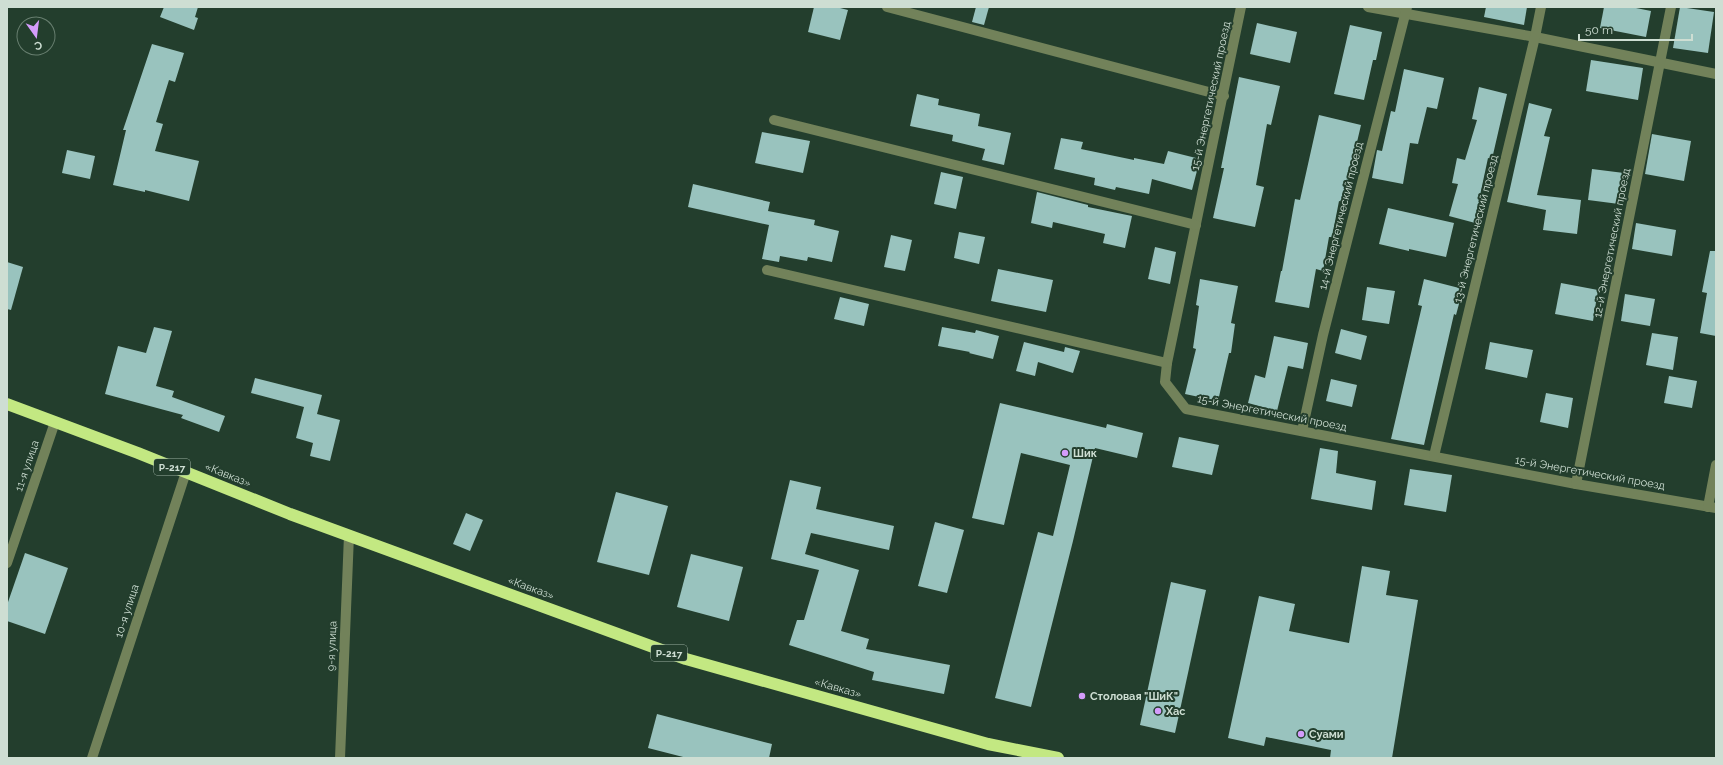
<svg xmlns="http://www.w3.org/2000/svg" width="1723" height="765" font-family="Raleway,sans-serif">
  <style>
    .building { fill: #99c3be }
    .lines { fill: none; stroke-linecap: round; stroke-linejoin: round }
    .minor { stroke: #72825a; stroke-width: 10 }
    .highway { stroke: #c3e882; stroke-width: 12 }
    .poi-dot { fill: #d49cfb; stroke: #233e2d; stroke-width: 1.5 }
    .labels { text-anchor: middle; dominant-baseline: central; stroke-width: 4; stroke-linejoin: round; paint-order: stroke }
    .shield { fill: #233e2d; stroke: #9baea1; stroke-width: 1 }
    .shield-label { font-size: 10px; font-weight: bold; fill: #ceded3 }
    .street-label { font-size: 11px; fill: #ceded3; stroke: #233e2d }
    .poi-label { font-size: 11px; font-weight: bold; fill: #ceded3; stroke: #233e2d; text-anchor: start }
  </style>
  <rect width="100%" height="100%" fill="#233e2d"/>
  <g class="building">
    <path d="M164,7h34l-3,10 3,1 -4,12 -34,-13z"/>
    <path d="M814,7h22l12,3 -8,30 -32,-8z"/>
    <path d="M976,7h13l-5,18 -12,-3z"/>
    <path d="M1486,7h41l-3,18 -40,-8z"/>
    <path d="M1604,7h27l20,4 -5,26 -46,-9z"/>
    <path d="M1680,7l34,5 -6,41 -35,-5z"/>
    <path d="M1257,23l40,9 -7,31 -40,-9z"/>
    <path d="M1350,25l32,7 -6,28h-3l-9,40 -30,-6z"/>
    <path d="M152,44l32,9 -9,29 -6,-2 -13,42 7,2 -8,27 44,10 -10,40 -44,-11v2l-32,-7 13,-55h-3z"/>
    <path d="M1591,60l52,8 -5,32 -52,-9z"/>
    <path d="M1404,69l40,9 -7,31 -10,-2 -9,37 -8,-1 -7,41 -31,-6 5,-28 5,1 9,-40 4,1z"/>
    <path d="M1239,77l41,9 -9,39 -4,-1 -11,61 8,2 -9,40 -42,-9 11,-50h-3z"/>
    <path d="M1479,87l28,7 -15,65 -4,-1 -9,42 6,1 -6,23 -30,-8 9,-32 -6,-1 5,-25 8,2 12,-40 -5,-1z"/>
    <path d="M917,94l22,5 -1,6 42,9 -2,12 33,7 -7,32 -22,-5 3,-11 -33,-8 1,-6 -43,-9z"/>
    <path d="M1529,103l23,6 -8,27 6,1 -13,58 44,5 -4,34 -34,-4 3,-20 -39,-8z"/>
    <path d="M1319,115l42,10 -18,77 -4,-1 -7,36h-3l-6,34 -7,-2 -7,39 -34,-6 6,-31h1l13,-72 5,1z"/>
    <path d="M762,132l48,9 -7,32 -48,-10z"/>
    <path d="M1652,134l39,7 -7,40 -39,-7z"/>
    <path d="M1061,138l22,4 -2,7 53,11v-2l30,6 4,-13 32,8 -8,31 -40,-11 -3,15 -33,-7 -1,3 -21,-5 1,-7 -41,-9z"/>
    <path d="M67,150l28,6 -5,23 -28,-6z"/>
    <path d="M1592,169l32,4 -5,31 -31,-4z"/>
    <path d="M941,172l22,5 -7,32 -22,-5z"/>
    <path d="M693,184l77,18 -2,9 47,9 -1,5 25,6 -7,31 -24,-5 -1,4 -27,-5 -1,6 -17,-3 7,-34 -81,-18z"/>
    <path d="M1037,192l51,13v2l44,9 -7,32 -22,-5 2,-9 -52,-12 -1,6 -21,-5z"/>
    <path d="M1388,208l66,15 -8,34 -37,-8v2l-30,-7z"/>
    <path d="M1636,223l40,7 -4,26 -40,-7z"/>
    <path d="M959,232l26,5 -6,27 -25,-6z"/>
    <path d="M891,235l21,5 -7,31 -21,-4z"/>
    <path d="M1155,247l21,5 -6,32 -22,-5z"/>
    <path d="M1710,251h6v85l-16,-3 7,-40 -5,-1z"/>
    <path d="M7,262l16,5 -12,43 -4,-1z"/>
    <path d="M998,269l55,11 -7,32 -55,-11z"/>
    <path d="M1200,279l38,7 -7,37 4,1 -4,29h-2l-11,48 -33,-7 11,-45 -3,-1 6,-42 -3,-1z"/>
    <path d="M1424,279l39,10 -7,26 -2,-1 -30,131 -33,-6 31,-133 -4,-1z"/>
    <path d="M1561,283l37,7 -5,31 -38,-7z"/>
    <path d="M1367,287l28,4 -6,33 -27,-4z"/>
    <path d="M1625,294l30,5 -5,27 -29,-5z"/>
    <path d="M840,297l29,7 -5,22 -30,-7z"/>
    <path d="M154,327l18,4 -16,55 18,5 -2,6 53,19 -6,16 -38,-14 2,-3 -78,-21 13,-48 28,7z"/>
    <path d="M942,327l33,6 1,-3 23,6 -6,23 -24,-6 1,-1 -32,-6z"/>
    <path d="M1341,329l26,7 -6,24 -26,-7z"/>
    <path d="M1652,333l26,4 -5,33 -27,-5z"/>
    <path d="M1274,336l34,7 -5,26 -15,-3 -11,45 -29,-8 7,-28 10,3z"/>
    <path d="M1024,342l40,10 1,-5 15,4 -7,22 -35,-11 -3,14 -19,-5z"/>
    <path d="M1490,342l43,8 -6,28 -42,-9z"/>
    <path d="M1669,376l28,5 -5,27 -28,-5z"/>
    <path d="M255,378l67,17 -5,19 23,6 -10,41 -20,-5 3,-13 -17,-5 8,-31 -53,-14z"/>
    <path d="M1331,379l26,6 -5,22 -26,-6z"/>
    <path d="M1546,393l27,5 -5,30 -28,-6z"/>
    <path d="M1000,403l106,25 1,-4 36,9 -6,25 -42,-10 -22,93 -42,166 -36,-9 43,-166 15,4 17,-71 -49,-12 -17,72 -32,-7z"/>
    <path d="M1179,437l40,8 -7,30 -40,-8z"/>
    <path d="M1320,448l18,3 -2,22 40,8 -4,29 -61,-11z"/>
    <path d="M1410,469l42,6 -6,37 -42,-7z"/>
    <path d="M790,480l31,7 -5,22 78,17 -5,24 -78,-17 -6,21 54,16 -18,61 28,8 -3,10 84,16 -6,29 -72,-14 2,-8 -85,-27 8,-25h7l15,-50 -48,-11z"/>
    <path d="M616,492l52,14 -19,69 -52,-13z"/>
    <path d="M466,513l17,7 -13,31 -17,-7z"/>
    <path d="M935,522l29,8 -17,63 -29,-7z"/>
    <path d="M25,553l43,15 -23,66 -38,-13v-16z"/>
    <path d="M691,554l52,13 -14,54 -52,-14z"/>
    <path d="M1362,566l28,5 -4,24 32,5 -26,158h-62l1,-8 -65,-13 -2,9 -36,-8 31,-142 36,8 -6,27 60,12z"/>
    <path d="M1171,582l35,8 -31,143 -35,-8z"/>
    <path d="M657,714l115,30 -3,14h-82l-39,-10z"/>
  </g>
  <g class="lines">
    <g class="minor">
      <path d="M887,7l337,89"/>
      <path d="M1241,7l-74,356 -2,19 21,27 390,75 140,24"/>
      <path d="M1368,7l167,30 181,37"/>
      <path d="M774,120l422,105"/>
      <path d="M767,270l400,93"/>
      <path d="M1302,431l21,-96 84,-328"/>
      <path d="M1434,456l101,-419 6,-30"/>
      <path d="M1576,484l95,-477"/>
      <path d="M1708,507l8,-42"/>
      <path d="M7,563l48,-141"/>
      <path d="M92,758l94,-286"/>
      <path d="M340,758l9,-223"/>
    </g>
    <path class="highway" d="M7,404l131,49 152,61 396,145 302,85 70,14"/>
  </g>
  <g class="poi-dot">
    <circle cx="1065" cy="453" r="4"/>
    <circle cx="1082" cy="696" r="4"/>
    <circle cx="1158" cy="711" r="4"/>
    <circle cx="1301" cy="734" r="4"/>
  </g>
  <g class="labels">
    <g class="shield">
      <rect x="154" y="459" width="36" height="16" rx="3"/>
      <rect x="651" y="645" width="36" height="16" rx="3"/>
    </g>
    <g class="shield-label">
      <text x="172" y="467">Р-217</text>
      <text x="669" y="653">Р-217</text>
    </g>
    <g class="street-label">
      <text transform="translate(1211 96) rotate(-78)">15-й Энергетический проезд</text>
      <text transform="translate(1341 216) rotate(-76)">14-й Энергетический проезд</text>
      <text transform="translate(1476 229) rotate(-76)">13-й Энергетический проезд</text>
      <text transform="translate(1612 243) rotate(-79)">12-й Энергетический проезд</text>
      <text transform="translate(1272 413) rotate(11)">15-й Энергетический проезд</text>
      <text transform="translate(27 466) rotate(-71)">11-я улица</text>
      <text transform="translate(1590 473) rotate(10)">15-й Энергетический проезд</text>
      <text transform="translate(228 475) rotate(22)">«Кавказ»</text>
      <text transform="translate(531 588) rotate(20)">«Кавказ»</text>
      <text transform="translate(127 611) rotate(-72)">10-я улица</text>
      <text transform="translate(332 646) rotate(-88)">9-я улица</text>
      <text transform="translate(838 688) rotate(16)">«Кавказ»</text>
    </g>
    <g class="poi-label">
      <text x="1073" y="453">Шик</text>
      <text x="1090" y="696">Столовая "ШиК"</text>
      <text x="1166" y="711">Хас</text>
      <text x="1309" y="734">Суами</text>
    </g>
  </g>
  <rect width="1723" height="765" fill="none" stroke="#ceded3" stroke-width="16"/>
  <g transform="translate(36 36) rotate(166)"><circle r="19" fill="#233e2d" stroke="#677e6f"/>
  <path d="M0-3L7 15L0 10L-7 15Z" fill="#d49cfb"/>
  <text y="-6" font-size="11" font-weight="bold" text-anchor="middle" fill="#ceded3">С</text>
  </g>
  <path d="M1579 34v6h113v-6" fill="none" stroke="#ceded3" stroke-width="2"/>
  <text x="1585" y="34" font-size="12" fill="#ceded3" stroke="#233e2d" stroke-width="3" paint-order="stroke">50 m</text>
</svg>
